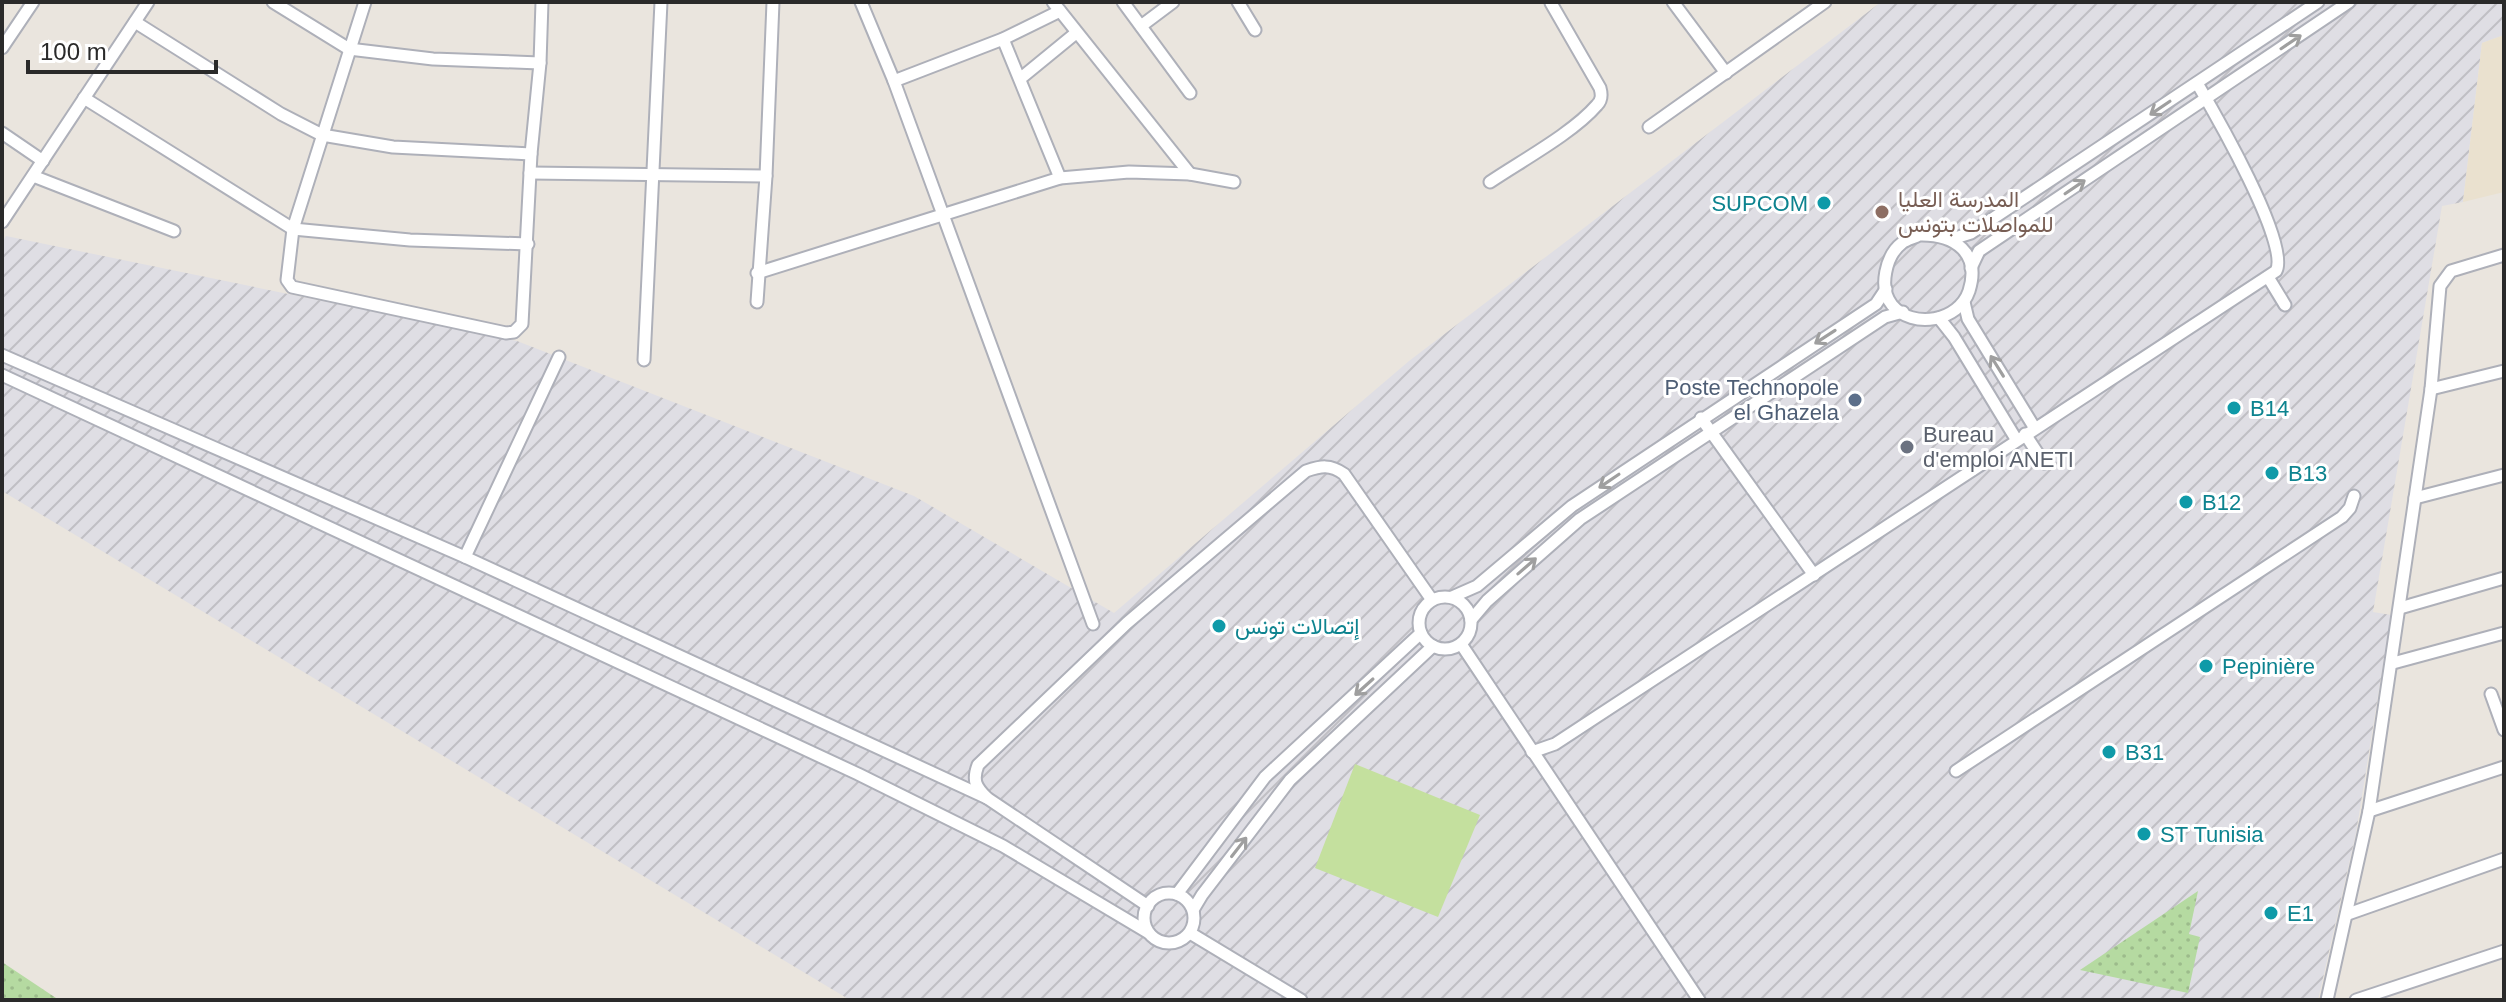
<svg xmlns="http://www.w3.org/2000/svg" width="2506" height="1002" font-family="Helvetica,Vazirmatn,sans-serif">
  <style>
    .industrial { fill: url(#industrial-furrows) }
    .education { fill: #eae1cf }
    .grass { fill: url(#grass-dots) }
    .pitch { fill: #c4e09e }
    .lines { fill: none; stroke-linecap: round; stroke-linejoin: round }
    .street-casing { stroke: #aeb0b9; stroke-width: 15 }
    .street { stroke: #fff; stroke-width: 11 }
    .oneway { stroke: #9f9f9f }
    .culture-dot { fill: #0f9aa8; stroke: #fff; stroke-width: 3 }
    .education-dot { fill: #8d6e63; stroke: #fff; stroke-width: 3 }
    .service-dot { fill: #5c6f8a; stroke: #fff; stroke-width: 3 }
    .worship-dot { fill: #6b7280; stroke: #fff; stroke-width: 3 }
    .labels { text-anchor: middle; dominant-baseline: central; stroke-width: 6; stroke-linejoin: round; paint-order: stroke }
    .education-label { font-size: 22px; fill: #785e54; stroke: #fff; text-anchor: start }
    .culture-label { font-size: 22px; fill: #0d838f; stroke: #fff; text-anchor: start }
    .service-label { font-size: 22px; fill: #4e5e75; stroke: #fff; text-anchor: end }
    .worship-label { font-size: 22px; fill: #5b616d; stroke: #fff; text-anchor: start }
  </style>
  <defs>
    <pattern id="industrial-furrows" width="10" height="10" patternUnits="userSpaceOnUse" patternTransform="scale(2)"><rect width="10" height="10" fill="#dfdee4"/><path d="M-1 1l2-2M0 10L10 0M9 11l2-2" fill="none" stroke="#c0bfc4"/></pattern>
    <pattern id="grass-dots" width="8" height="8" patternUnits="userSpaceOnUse" patternTransform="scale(2)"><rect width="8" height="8" fill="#b5daa1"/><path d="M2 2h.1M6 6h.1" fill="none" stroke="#9cbb8b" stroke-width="1.8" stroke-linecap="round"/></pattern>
  </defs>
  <rect width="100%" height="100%" fill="#eae5de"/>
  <path class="industrial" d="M1881,2h623v33l-22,8 -19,159 -21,4 -69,406 18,3 -35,218 -38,167h-1468l-848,-509v-248l4,-7 511,105 397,155 200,117 295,-252z"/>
  <path class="education" d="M2504,35v157l-41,10 19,-159z"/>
  <g class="grass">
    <path d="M2198,891l-9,43 11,3 -12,56 -108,-23z"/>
    <path d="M2,962l57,38h-57z"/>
  </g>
  <path class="pitch" d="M1355,764l125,51 -42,102 -123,-49z"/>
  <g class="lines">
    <g class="street-casing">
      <g id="street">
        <path d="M273,2l76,47 84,10 107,4"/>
        <path d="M365,2l-72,227 -6,51 5,7 214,46 8,-1 8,-8 9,-170 9,-91 2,-61"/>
        <path d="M861,2l33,79 199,543"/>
        <path d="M1053,2l137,172"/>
        <path d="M1123,2l67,91"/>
        <path d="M1238,2l17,28"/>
        <path d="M1673,2l53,71"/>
        <path d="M135,22l146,92 41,21 71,12 138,7"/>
        <path d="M1141,26l32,-24"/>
        <path d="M1003,39l57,139"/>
        <path d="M2,48l31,-46"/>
        <path d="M1021,78l55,-45"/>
        <path d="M894,81l109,-42 57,-28"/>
        <path d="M84,98l209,131 117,11 118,4"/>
        <path d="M1649,127l176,-125"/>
        <path d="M2,133l41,28"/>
        <path d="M530,173l236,3"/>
        <path d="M33,176l141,55"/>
        <path d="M1490,182c31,-21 83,-49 107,-77 5,-5 5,-10 3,-17l-49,-85"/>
        <path d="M2,222l146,-220"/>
        <path d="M1919,235c36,-1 62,18 50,56 -10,30 -56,39 -77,14 -14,-17 -6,-50 10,-62 5,-4 12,-5 17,-8z"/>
        <path d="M1952,239l19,-6 347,-231"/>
        <path d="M1971,268l8,-17 370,-249"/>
        <path d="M757,273l303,-95 69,-6 61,2 44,8"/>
        <path d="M2268,277l17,28"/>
        <path d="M757,302l9,-126 7,-174"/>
        <path d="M1964,302l4,17 66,108"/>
        <path d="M1939,318l15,19 62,102"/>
        <path d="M2,355l463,202 522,241"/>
        <path d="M644,360l17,-358"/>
        <path d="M2,375l856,399 145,72 146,87"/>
        <path d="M2431,389l73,-18"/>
        <path d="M1701,418l113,157"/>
        <path d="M2025,434l19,29"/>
        <path d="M2415,498l89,-23"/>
        <path d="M465,557l94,-200"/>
        <circle cx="1445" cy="623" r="26"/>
        <path d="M1452,597l25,-11 95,-80 304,-202 10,-15"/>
        <path d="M2400,608l104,-30"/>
        <path d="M1471,620l16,-19 93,-82 305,-202 18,-5"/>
        <path d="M1461,644l238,356"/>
        <path d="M2393,663l111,-30"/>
        <path d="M2491,694l13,36"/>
        <path d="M1532,752l23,-8 721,-473c15,-26 -62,-159 -79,-188"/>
        <path d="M1956,771l386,-254 8,-9 4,-12"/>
        <path d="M2369,811l135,-44"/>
        <circle cx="1169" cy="918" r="25"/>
        <path d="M1177,894l88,-117 156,-144"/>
        <path d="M1148,906l-161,-108c-11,-11 -15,-17 -9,-33l149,-142 179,-152c15,-5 24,-7 38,3l88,126"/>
        <path d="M1193,910l9,-15 88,-115 143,-134"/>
        <path d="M2348,914l156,-55"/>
        <path d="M1190,933l111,67"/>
        <path d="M2327,1000l42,-189 62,-422 9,-103 11,-15 53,-16"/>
        <path d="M2356,1000l148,-49"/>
      </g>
    </g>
    <use href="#street" class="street"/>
  </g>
  <defs><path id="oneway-shaft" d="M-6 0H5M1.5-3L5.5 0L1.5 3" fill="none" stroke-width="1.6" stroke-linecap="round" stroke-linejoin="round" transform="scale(2)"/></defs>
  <g class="oneway">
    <use href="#oneway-shaft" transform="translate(2291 42) rotate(-34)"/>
    <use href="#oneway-shaft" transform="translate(2160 108) rotate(146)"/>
    <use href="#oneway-shaft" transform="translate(2075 187) rotate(-34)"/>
    <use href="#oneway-shaft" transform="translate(1825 337) rotate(147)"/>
    <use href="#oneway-shaft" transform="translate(1997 366) rotate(-122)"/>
    <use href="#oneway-shaft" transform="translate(1609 481) rotate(146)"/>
    <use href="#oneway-shaft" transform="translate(1527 566) rotate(-41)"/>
    <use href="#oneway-shaft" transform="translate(1364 687) rotate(138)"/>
    <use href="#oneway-shaft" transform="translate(1239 847) rotate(-52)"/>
  </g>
  <g class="culture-dot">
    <circle cx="1824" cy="203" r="8"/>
    <circle cx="2234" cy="408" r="8"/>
    <circle cx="2272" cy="473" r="8"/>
    <circle cx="2186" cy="502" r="8"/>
    <circle cx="1219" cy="626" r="8"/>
    <circle cx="2206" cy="666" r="8"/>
    <circle cx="2109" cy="752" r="8"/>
    <circle cx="2144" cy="834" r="8"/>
    <circle cx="2271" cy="913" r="8"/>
  </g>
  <circle class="education-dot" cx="1882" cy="212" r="8"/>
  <circle class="service-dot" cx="1855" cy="400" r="8"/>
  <circle class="worship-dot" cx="1907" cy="447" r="8"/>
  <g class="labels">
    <g class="education-label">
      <text x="1898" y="199">المدرسة العليا<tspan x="1898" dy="25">للمواصلات بتونس</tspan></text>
    </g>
    <g class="culture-label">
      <text x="1808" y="203" text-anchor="end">SUPCOM</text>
      <text x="2250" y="408">B14</text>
      <text x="2288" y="473">B13</text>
      <text x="2202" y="502">B12</text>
      <text x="1235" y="626">إتصالات تونس</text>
      <text x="2222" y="666">Pepinière</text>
      <text x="2125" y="752">B31</text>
      <text x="2160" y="834">ST Tunisia</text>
      <text x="2287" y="913">E1</text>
    </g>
    <g class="service-label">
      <text x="1839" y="387">Poste Technopole<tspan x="1839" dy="25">el Ghazela</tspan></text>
    </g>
    <g class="worship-label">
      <text x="1923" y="434">Bureau<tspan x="1923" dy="25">d'emploi ANETI</tspan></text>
    </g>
  </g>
  <rect width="2506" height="1002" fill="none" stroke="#2a2a2a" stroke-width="8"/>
  <path d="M28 60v12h188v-12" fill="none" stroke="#2a2a2a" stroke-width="4"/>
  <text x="40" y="60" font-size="24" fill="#2a2a2a" stroke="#ffffff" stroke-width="6" paint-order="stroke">100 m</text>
</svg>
